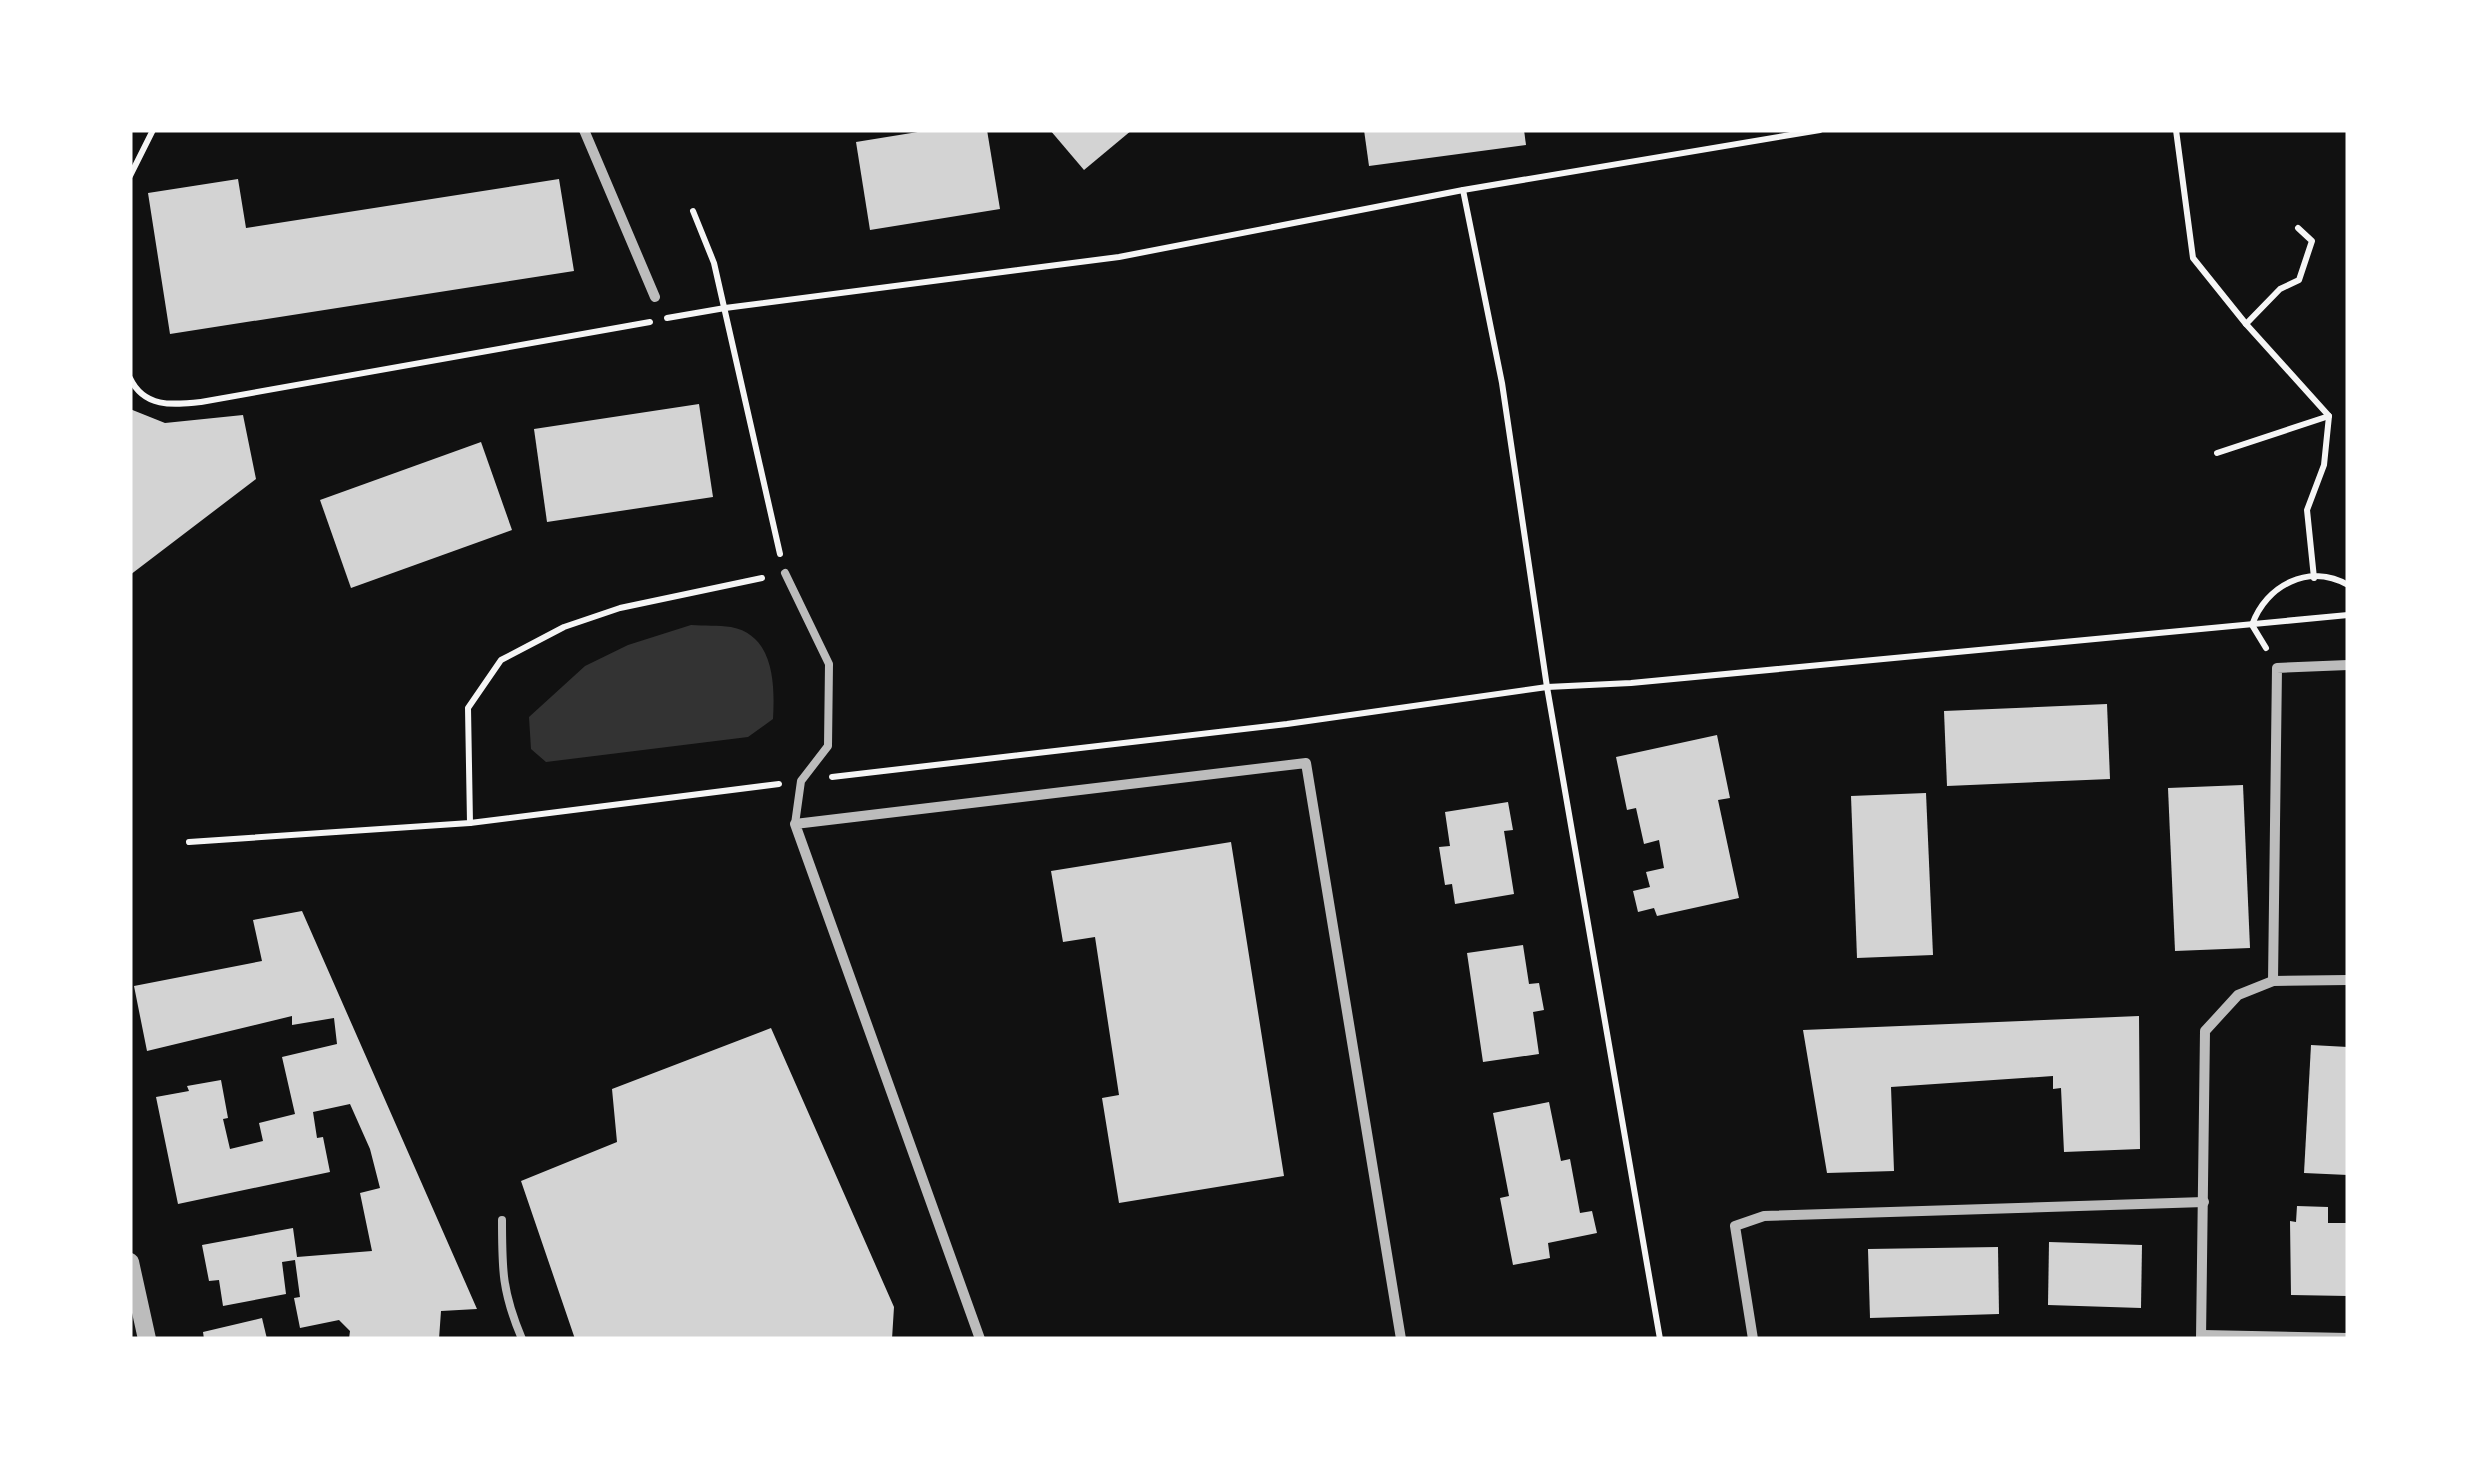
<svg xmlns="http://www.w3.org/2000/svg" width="2478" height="1469" font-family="'IBM Plex Sans',sans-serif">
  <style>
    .water { fill: #333 }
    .building { fill: #d3d3d3 }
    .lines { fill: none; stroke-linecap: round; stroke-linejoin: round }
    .path { stroke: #f5f5f5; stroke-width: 6 }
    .service { stroke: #bcbcbc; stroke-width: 8 }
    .minor { stroke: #bcbcbc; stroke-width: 10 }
    .tertiary { stroke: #bcbcbc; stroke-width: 18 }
  </style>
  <rect width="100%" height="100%" fill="#111"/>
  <path class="water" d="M691,625c13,1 27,0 40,2 43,8 44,57 42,92l-25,18 -202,25 -15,-13 -2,-32 56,-51 43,-21z"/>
  <g class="building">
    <path d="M930,130h57l13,79 -130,21 -14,-88z"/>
    <path d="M1050,130h82l-48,40z"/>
    <path d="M1364,130h160l2,15 -157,21z"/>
    <path d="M238,179l8,49 313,-49 15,92 -404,63 -22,-141z"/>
    <path d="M699,404l14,93 -166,25 -13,-93z"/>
    <path d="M130,409l35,14 78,-8 13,64 -126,96z"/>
    <path d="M481,442l31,88 -161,58 -31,-88z"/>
    <path d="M2107,704l3,75 -163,7 -3,-75z"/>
    <path d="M1717,735l13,63 -12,2 21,98 -82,18 -3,-8 -16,4 -5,-21 17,-4 -4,-15 18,-4 -5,-28 -15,4 -8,-36 -9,2 -11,-53z"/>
    <path d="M2243,785l7,163 -75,3 -7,-163z"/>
    <path d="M1926,793l7,162 -76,3 -6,-162z"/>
    <path d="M1508,802l5,28 -9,1 10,63 -59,10 -3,-20 -7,1 -6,-38 11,-1 -5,-34z"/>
    <path d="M1231,842l53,334 -165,27 -17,-105 17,-3 -24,-158 -32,5 -12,-71z"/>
    <path d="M302,911l175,398 -36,2 -2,28h-90l1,-8 -11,-11 -39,8 -6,-30 6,-1 -5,-37 -13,2 4,32 -63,12 -4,-26 -10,1 -7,-36 91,-17 4,29 75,-6 -12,-58 20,-5 -10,-39 -20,-45 -37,8 4,26 6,-1 7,35 -152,32 -22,-107 33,-6 -2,-5 34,-6 7,38 -5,1 7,30 33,-8 -4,-18 36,-9 -13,-57 55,-13 -3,-26 -42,7v-9l-145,35 -13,-65 128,-25 -9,-41z"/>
    <path d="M1523,945l6,39 10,-1 5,27 -11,2 6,42 -56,8 -16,-109z"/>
    <path d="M2139,1016l1,133 -76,3 -3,-64 -8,1v-13l-162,11 3,84 -67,2 -24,-143z"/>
    <path d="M771,1028l123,279 -2,32h-317l-54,-158 96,-39 -5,-53z"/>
    <path d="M2311,1045l37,2v128l-44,-2z"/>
    <path d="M1549,1102l12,59 9,-2 10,54 12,-2 5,22 -49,10 2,15 -37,7 -13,-67 9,-2 -16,-83z"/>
    <path d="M2297,1206l31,1v16h20v73l-57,-1 -1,-74 6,1z"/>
    <path d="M2049,1242l93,3 -1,63 -93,-3z"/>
    <path d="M1998,1247l1,67 -129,4 -2,-69z"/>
    <path d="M262,1318l5,21h-63l-1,-7z"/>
  </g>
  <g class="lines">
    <g class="path">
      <path d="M2176,130l17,128 53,66 83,92 -5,49 -17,45 7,68"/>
      <path d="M130,176l23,-46"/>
      <path d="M1463,190l39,193 45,304 113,652"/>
      <path d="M693,211l21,52 66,291"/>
      <path d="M667,318l58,-10 394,-51 344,-67 357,-60"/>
      <path d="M2246,324l34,-35 19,-9 13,-39 -14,-13"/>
      <path d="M130,378c14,30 42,27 71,24l449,-80"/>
      <path d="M2217,453l112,-37"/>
      <path d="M2266,648l-14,-23c14,-40 57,-62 96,-40"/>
      <path d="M832,777l455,-53 260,-37 84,-4 717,-68"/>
      <path d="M470,823l-2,-115 33,-48 63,-33 56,-19 142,-30"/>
      <path d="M189,842l281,-19 309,-39"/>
    </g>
    <g class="service">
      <path d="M785,573l44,91 -1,82 -27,35 -6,43"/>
      <path d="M502,1220c0,50 0,72 20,119"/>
    </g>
    <g class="minor">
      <path d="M584,130l71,167"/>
      <path d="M2273,981l4,-313 71,-3"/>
      <path d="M2203,1335l145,3"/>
      <path d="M980,1339l-185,-515 511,-61 95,576"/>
      <path d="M1753,1339l-18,-113 29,-10 440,-14"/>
      <path d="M2201,1339l4,-308 33,-36 35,-14 75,-1"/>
    </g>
    <path class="tertiary" d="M130,1262l17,77"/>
  </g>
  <rect width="2478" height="1469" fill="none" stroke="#ffffff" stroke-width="265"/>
</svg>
